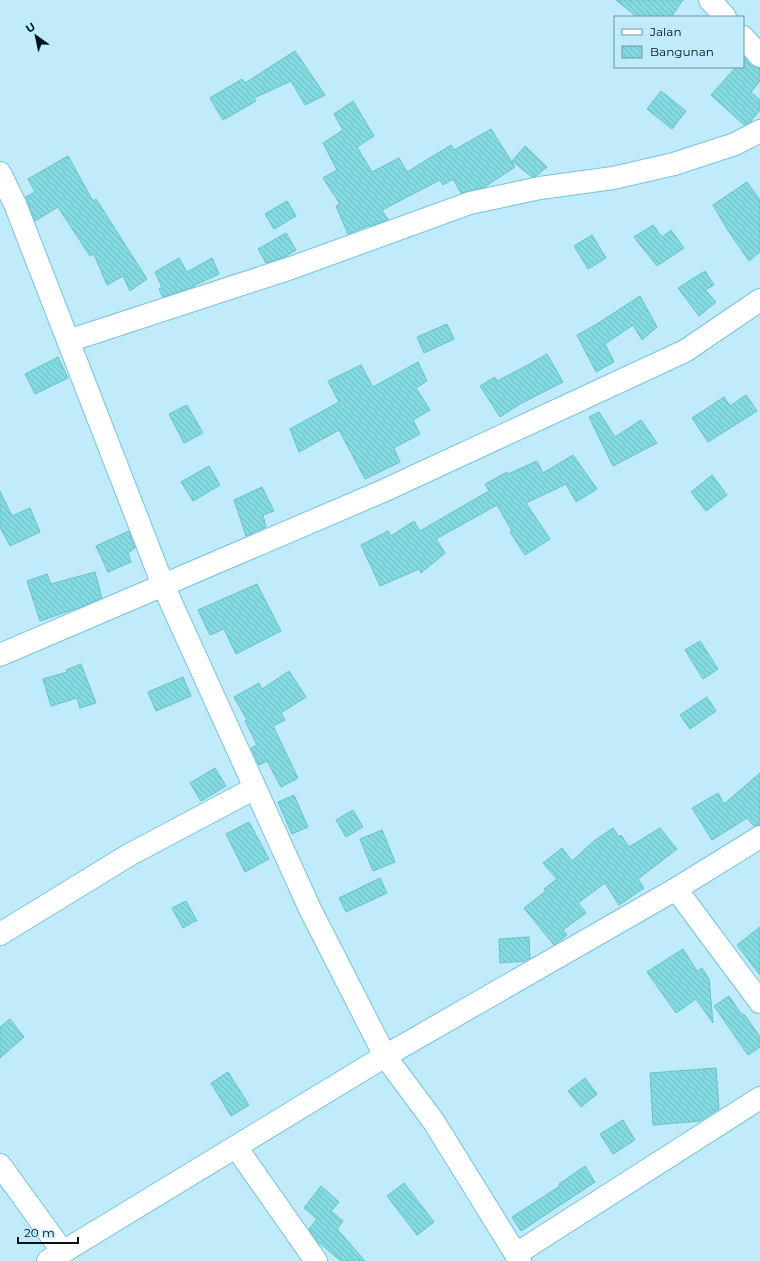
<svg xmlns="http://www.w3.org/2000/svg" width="760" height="1261" font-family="Montserrat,sans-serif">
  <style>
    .building { fill: url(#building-back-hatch); stroke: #6bc1c8 }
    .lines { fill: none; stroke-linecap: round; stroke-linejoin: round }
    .minor-casing { stroke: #78c3de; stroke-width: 24 }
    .minor { stroke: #fff; stroke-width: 22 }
  </style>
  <defs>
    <pattern id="building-back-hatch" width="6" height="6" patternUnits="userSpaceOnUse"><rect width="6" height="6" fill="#84dae1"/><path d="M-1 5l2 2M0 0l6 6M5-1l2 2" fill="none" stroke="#70bac0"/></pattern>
  </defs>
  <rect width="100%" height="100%" fill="#bfebfb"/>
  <g class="building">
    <path d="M616,0h67l-12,17h-34z"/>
    <path d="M295,51l30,44 -20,10 -14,-24 -37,17 2,3 -33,19 -13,-22 32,-19 3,4z"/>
    <path d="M743,56l8,9 5,3h4v13l-9,11 9,8v10l-10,12 -6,3 -33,-30 25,-28h7z"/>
    <path d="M661,91l25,20 -14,18 -25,-20z"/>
    <path d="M353,101l21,35 -17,11 15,25 27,-14 8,14 44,-27 3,5 37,-21 24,38 -32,21 -22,5 -8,-14 -10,6 -3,-5 -58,30 6,10 -18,6v-1l-22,9 -12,-28 4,-2 -17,-26 14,-8 -14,-27 20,-13 -9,-16z"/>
    <path d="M525,146l22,21 -11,9 -4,1 -20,-16z"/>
    <path d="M68,156l25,45 3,-2 51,80 -17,12 -7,-15 -16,9 -13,-31 -4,2 -32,-49 -23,14 -9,-24 9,-5 -7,-13z"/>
    <path d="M747,182l13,18v52l-11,9 -22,-32 -14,-24z"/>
    <path d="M287,201l9,15 -22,13 -9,-15z"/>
    <path d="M653,225l9,12 9,-7 13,18 -27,18 -23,-29z"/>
    <path d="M286,233l10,17 -11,7 -19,6 -8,-14z"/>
    <path d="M592,235l14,23 -18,11 -14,-23z"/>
    <path d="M179,258l8,14 25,-14 7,16 -26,12 1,1 -31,10 -4,-8 3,-2 -7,-15z"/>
    <path d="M705,271l9,14 -9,5 11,12 -17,14 -21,-28z"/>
    <path d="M640,296l17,31 -15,13 -9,-15 -28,19 9,18 -18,10 -19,-37 20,-11z"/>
    <path d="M447,324l7,15 -30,14 -7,-16z"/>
    <path d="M547,354l16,28 -43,22 -20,13 -20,-31 15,-9 2,4 31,-16z"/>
    <path d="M58,357l10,21 -33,16 -10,-20z"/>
    <path d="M418,362l9,19 -11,7 14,22 -17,10 7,14 -26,14 6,14 -35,17 -26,-49 -40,22 -9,-23 49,-27 -11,-21 33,-16 12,22z"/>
    <path d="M746,395l11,16 -49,31 -16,-24 32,-21 6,9z"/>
    <path d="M187,405l16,28 -19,10 -15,-29z"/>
    <path d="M599,412l16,25 26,-17 16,23 -44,23 -24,-49z"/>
    <path d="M573,455l24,34 -21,13 -10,-18 -40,19 24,36 -25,16 -15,-23 2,-1 -15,-26 -61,34 9,14 -24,20 -2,-4 -39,17 -19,-41 27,-14 3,5 23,-15 6,10 69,-40 -4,-7 22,-12 1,2 29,-13 6,12z"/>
    <path d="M209,466l11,19 -27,16 -12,-19z"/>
    <path d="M712,475l15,20 -21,16 -15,-19z"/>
    <path d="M262,487l12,24 -11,4 3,12 -20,9 -12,-36z"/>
    <path d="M0,491l12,25 18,-8 10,24 -30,14 -10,-19z"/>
    <path d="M129,531l6,17 -7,5 3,9 -23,10 -12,-26z"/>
    <path d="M95,572l7,26 -21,9 -41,14 -13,-40 20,-7 4,10z"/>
    <path d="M257,584l24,47 -45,23 -12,-25 -14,6 -12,-25z"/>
    <path d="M700,641l18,28 -15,10 -18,-29z"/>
    <path d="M81,664l15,39 -16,5 -3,-10 -26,8 -8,-27 24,-7 -1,-2z"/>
    <path d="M289,671l17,26 -25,16 4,7 -12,6 25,52 -17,9 -14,-26 -8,4 -8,-17 6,-3 -12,-24 2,-1 -13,-23 25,-14 3,6z"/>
    <path d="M183,677l8,19 -35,15 -8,-19z"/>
    <path d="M707,697l9,14 -26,18 -10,-14z"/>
    <path d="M215,768l11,18 -25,15 -11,-18z"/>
    <path d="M760,773v52l-6,1 -7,-8 -35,22 -20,-32 26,-15 6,11z"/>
    <path d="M294,795l14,32 -16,7 -14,-32z"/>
    <path d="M353,810l10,17 -17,10 -10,-17z"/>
    <path d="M249,822l20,37 -24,13 -19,-38z"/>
    <path d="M613,828l6,9 2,-2 8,12 31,-19 17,21 -39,30 6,9 -25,17 -14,-22 -27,20 8,10 -23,17 4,5 -13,10 -30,-37 22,-17 -2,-2 13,-10 -14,-16 19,-15 10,13 22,-20z"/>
    <path d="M382,830l13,32 -22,9 -13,-32z"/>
    <path d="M380,878l7,15 -41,19 -7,-14z"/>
    <path d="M186,901l11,20h-2l-12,7 -11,-20z"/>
    <path d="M760,927v48l-23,-30z"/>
    <path d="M529,937l1,21 -5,3 -25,2 -1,-24z"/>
    <path d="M683,949l14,22 5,-3 7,11 4,44 -17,-24 -20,14 -29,-41z"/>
    <path d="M729,996l13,19 2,-1 16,23v10l-12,8 -34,-49z"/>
    <path d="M10,1019l14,18 -24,21v-31z"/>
    <path d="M716,1068l3,41 -19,12 -47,4 -3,-52z"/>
    <path d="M228,1072l21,33 -18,11 -20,-33z"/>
    <path d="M585,1078l12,16 -16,13 -13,-16z"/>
    <path d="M623,1120l12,20 -22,14 -13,-20z"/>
    <path d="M585,1166l10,16 -74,49 -9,-14 48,-31 -1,-2z"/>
    <path d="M404,1183l30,39 -17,13 -30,-39z"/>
    <path d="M321,1186l18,16 -8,9 12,10 -6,8 28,32h-24l-24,-20 -8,-12 8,-10 -13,-11z"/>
  </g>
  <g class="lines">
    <g class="minor-casing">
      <g id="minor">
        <path d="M710,0l15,17"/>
        <path d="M743,37l17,19"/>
        <path d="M0,173l15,31 148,381 147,324 75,147 49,66 86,139"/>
        <path d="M68,341l223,-73 179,-65 70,-15 73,-10 61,-14 61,-20 25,-13"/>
        <path d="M0,655l383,-164 149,-69 153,-71 75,-51"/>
        <path d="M676,889l84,113"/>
        <path d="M0,934l129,-79 126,-67"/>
        <path d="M236,1147l80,114"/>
        <path d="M0,1165l63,87"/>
        <path d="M516,1254l244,-156"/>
        <path d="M48,1261l337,-205 291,-167 84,-52"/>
      </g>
    </g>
    <use href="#minor" class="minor"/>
  </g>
  <rect x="614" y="16" width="130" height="52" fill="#bfebfb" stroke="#7395a1"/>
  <rect x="622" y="29" width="20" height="6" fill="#ffffff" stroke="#7395a1"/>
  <text x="650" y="36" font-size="12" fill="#00131b">Jalan</text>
  <rect x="622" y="46" width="20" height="12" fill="url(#building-back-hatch)" stroke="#7395a1"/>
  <text x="650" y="56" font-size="12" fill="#00131b">Bangunan</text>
  <g transform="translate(36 36) rotate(327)" stroke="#bfebfb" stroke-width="3" paint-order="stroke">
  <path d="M0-3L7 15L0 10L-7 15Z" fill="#00131b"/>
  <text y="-6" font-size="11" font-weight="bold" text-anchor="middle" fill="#00131b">U</text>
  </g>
  <path d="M18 1237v6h60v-6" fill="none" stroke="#00131b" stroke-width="2"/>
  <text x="24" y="1237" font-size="12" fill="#00131b" stroke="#bfebfb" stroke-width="3" paint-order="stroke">20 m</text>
</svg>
